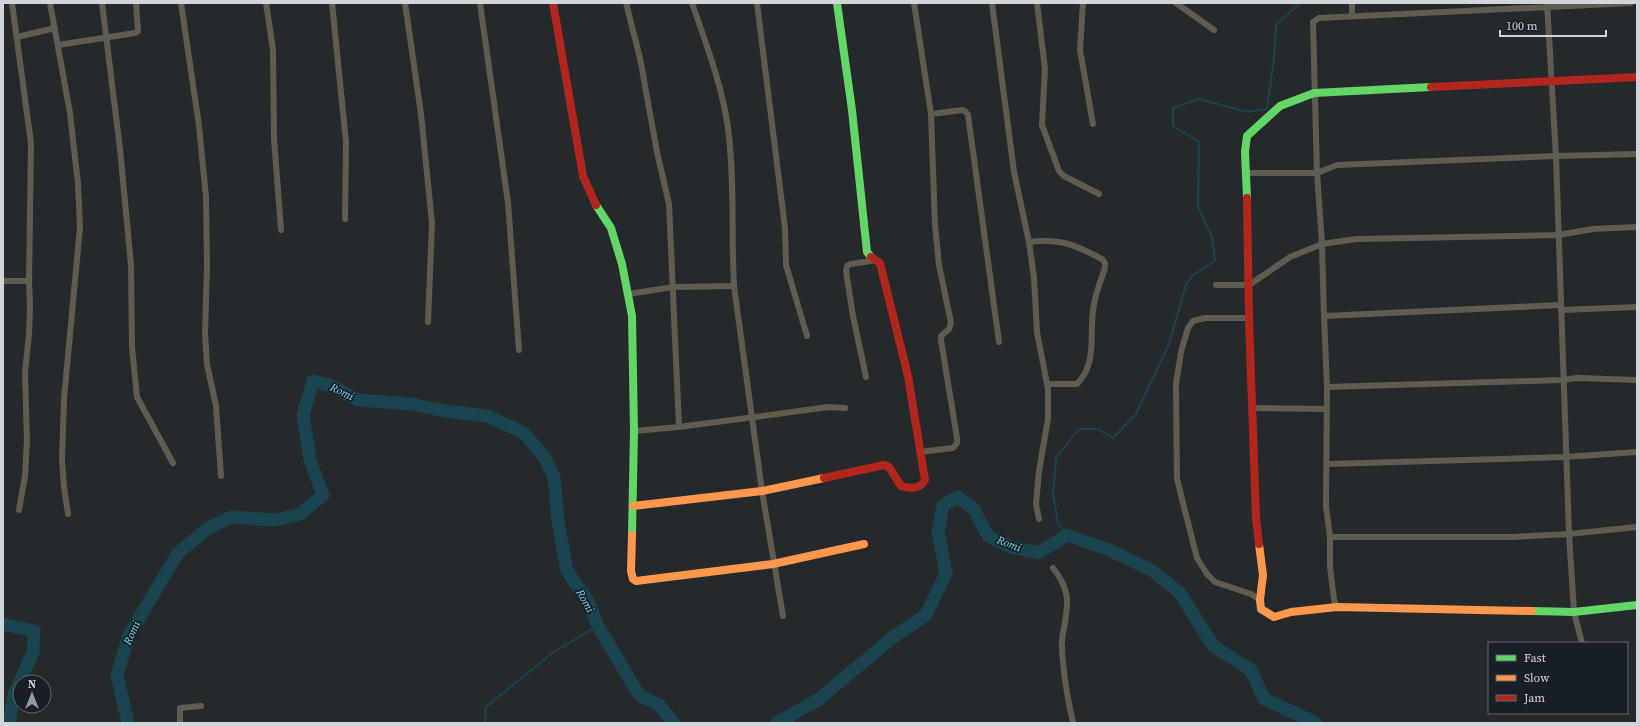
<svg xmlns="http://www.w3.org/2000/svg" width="1640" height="726" font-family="'Source Serif 4',serif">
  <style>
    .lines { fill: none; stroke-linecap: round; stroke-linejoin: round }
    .stream { stroke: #19434f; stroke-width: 2 }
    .river { stroke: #19434f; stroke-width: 13 }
    .street { stroke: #605c50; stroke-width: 6 }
    .fast { stroke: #63d668; stroke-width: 8 }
    .slow { stroke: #ff974d; stroke-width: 8 }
    .jam { stroke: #b3261e; stroke-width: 8 }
    .labels { text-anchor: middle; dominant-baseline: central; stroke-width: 3.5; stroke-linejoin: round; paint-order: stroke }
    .water-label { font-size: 11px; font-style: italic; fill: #80dcf5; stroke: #191f27 }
  </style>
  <rect width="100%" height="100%" fill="#26292c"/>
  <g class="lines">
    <g class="stream">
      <path d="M1067,535l-9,-12 -5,-29 3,-36 23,-29h18l16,9 23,-24 33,-70 17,-59 7,-10 22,-14 -3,-24 -14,-30 1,-65 -26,-16v-18l26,-9 48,13 20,-3 7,-50 2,-34 24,-22"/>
      <path d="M485,723l1,-16 66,-54 46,-27"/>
    </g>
    <g class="river">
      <path d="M3,624l31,7 -1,21 -19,43 -5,28"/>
      <path d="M128,723l-11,-48 12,-40 49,-82 30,-25 24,-11 44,3 24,-6 23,-19 -13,-35 -7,-45 10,-34 19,5 26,14 53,4 34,7 42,5 37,17 21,25 9,19 4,44 9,50 21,30 10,25 41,69 20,10 15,18"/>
      <path d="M777,723l42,-24 73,-61 34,-23 20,-42 -8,-41 5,-27 15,-8 15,11 15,28 23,11 27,6 29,-18 42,15 42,20 29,23 33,53 38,24 13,29 52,24"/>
    </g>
    <g class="street">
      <path d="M12,3l19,140 -2,138 1,25 -1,28 -4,39 2,67 -2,36 -6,34"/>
      <path d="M50,3l20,110 8,71 2,43 -16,172 -2,60 2,28 4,27"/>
      <path d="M102,3l18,146 11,116 1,82 5,50 36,66"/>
      <path d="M181,3l18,123 7,71 1,68 -2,69 2,30 9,42 5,70"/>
      <path d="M266,3l7,47 1,88 7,92"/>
      <path d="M332,3l14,139 -1,77"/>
      <path d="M405,3l16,111 11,109 -4,99"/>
      <path d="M480,3l28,200 11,147"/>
      <path d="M626,3l14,55 17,94 12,52 10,223"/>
      <path d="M692,3c14,41 30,82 36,125 7,52 3,105 6,158l28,205 21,125"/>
      <path d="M757,3l28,225 1,37 21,71"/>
      <path d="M914,3l17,111 4,111 4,40 12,58 -2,6 -8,7v4l16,98v5l-4,5 -33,4"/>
      <path d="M992,3l22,169 15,70 5,36 3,54 11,57v30l-9,52 -3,33 3,15"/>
      <path d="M1037,3l8,66 -3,56 17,46 5,5 35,18"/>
      <path d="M1083,3l-3,47 13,74"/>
      <path d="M1176,3l38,27"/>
      <path d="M1352,3v13"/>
      <path d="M1547,3l9,153 13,378 5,78 8,31"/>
      <path d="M17,37l38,-9"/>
      <path d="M58,45l77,-12 3,-2 -2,-28"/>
      <path d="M931,114l31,-4 3,1 3,4 31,227"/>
      <path d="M1247,173h70l20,-8 219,-9 81,-2"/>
      <path d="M1029,242c32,-4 46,3 73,17l3,4v5c-4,12 -9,24 -11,36 -6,28 5,58 -17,80h-30"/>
      <path d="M3,281h26"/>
      <path d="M1216,285h33l41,-28 32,-13 35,-5 201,-4 35,-6 44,-2"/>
      <path d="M628,294l46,-7 60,-1"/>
      <path d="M1561,310l76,-3"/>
      <path d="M1324,316l237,-11"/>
      <path d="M1249,318h-44l-12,3 -5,7 -7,24 -5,32 1,94 3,13 17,67 10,16 8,8 36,12 9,6"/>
      <path d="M866,377l-13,-61 -7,-45 1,-5 4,-2 26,-4"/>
      <path d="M1327,387l235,-7 15,-2 60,2"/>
      <path d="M1253,408l73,1"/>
      <path d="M634,431l45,-4 150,-20 16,1"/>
      <path d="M1327,464l238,-7 72,-5"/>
      <path d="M1330,537h182l57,-3 68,-7"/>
      <path d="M1053,568c17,22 16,34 11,60 -1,6 -3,13 -2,19 1,27 5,49 11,76"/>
      <path d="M1337,607l-3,-7 -4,-34v-29l-4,-31 1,-119 -3,-71 -2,-72 -5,-71 -4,-151 6,-4 312,-15"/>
      <path d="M180,723v-15l21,-2"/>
    </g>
    <g class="fast">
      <path d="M837,3l15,107 15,142 4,5"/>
      <path d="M1247,198l-2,-46 2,-16 33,-30 34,-13 117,-6"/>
      <path d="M596,205l15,23 11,36 10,52 2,115 -2,104"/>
      <path d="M1532,611l42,1 63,-7"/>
    </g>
    <g class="slow">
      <path d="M633,506l129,-15 62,-13"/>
      <path d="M632,535l-1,36 2,8 3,2 137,-17 91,-20"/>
      <path d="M1259,544l4,31 -3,25 1,9 13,8 17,-5 46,-5 195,4"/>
    </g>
    <g class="jam">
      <path d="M553,3l30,173 13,29"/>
      <path d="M1431,87l206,-10"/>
      <path d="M1247,198l2,120 7,200 3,26"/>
      <path d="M824,478l60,-13 5,2 12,19c9,3 20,3 24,-6l-17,-104 -28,-113 -9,-6"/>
    </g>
  </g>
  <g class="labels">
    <g class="water-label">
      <text transform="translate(342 392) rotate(26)">Romi</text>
      <text transform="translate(1009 544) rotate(21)">Romi</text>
      <text transform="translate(585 601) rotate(61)">Romi</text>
      <text transform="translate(132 633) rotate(-65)">Romi</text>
    </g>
  </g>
  <rect width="1640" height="726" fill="none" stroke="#d1d5da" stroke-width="8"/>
  <rect x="1488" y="642" width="140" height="72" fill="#191f27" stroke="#63686f"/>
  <rect x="1496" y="655" width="20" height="6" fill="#63d668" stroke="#63686f"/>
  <text x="1524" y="662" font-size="12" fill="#d1d5da">Fast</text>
  <rect x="1496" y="675" width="20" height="6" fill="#ff974d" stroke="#63686f"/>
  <text x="1524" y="682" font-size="12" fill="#d1d5da">Slow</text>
  <rect x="1496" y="695" width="20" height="6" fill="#b3261e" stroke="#63686f"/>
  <text x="1524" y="702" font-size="12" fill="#d1d5da">Jam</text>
  <g transform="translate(32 694)"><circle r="19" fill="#191f27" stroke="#63686f"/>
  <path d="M0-3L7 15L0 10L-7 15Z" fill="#95999d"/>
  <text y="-6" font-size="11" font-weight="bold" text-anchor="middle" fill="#d1d5da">N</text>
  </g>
  <path d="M1500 30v6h106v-6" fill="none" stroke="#d1d5da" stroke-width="2"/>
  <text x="1506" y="30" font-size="12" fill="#d1d5da" stroke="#191f27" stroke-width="3" paint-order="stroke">100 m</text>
</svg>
